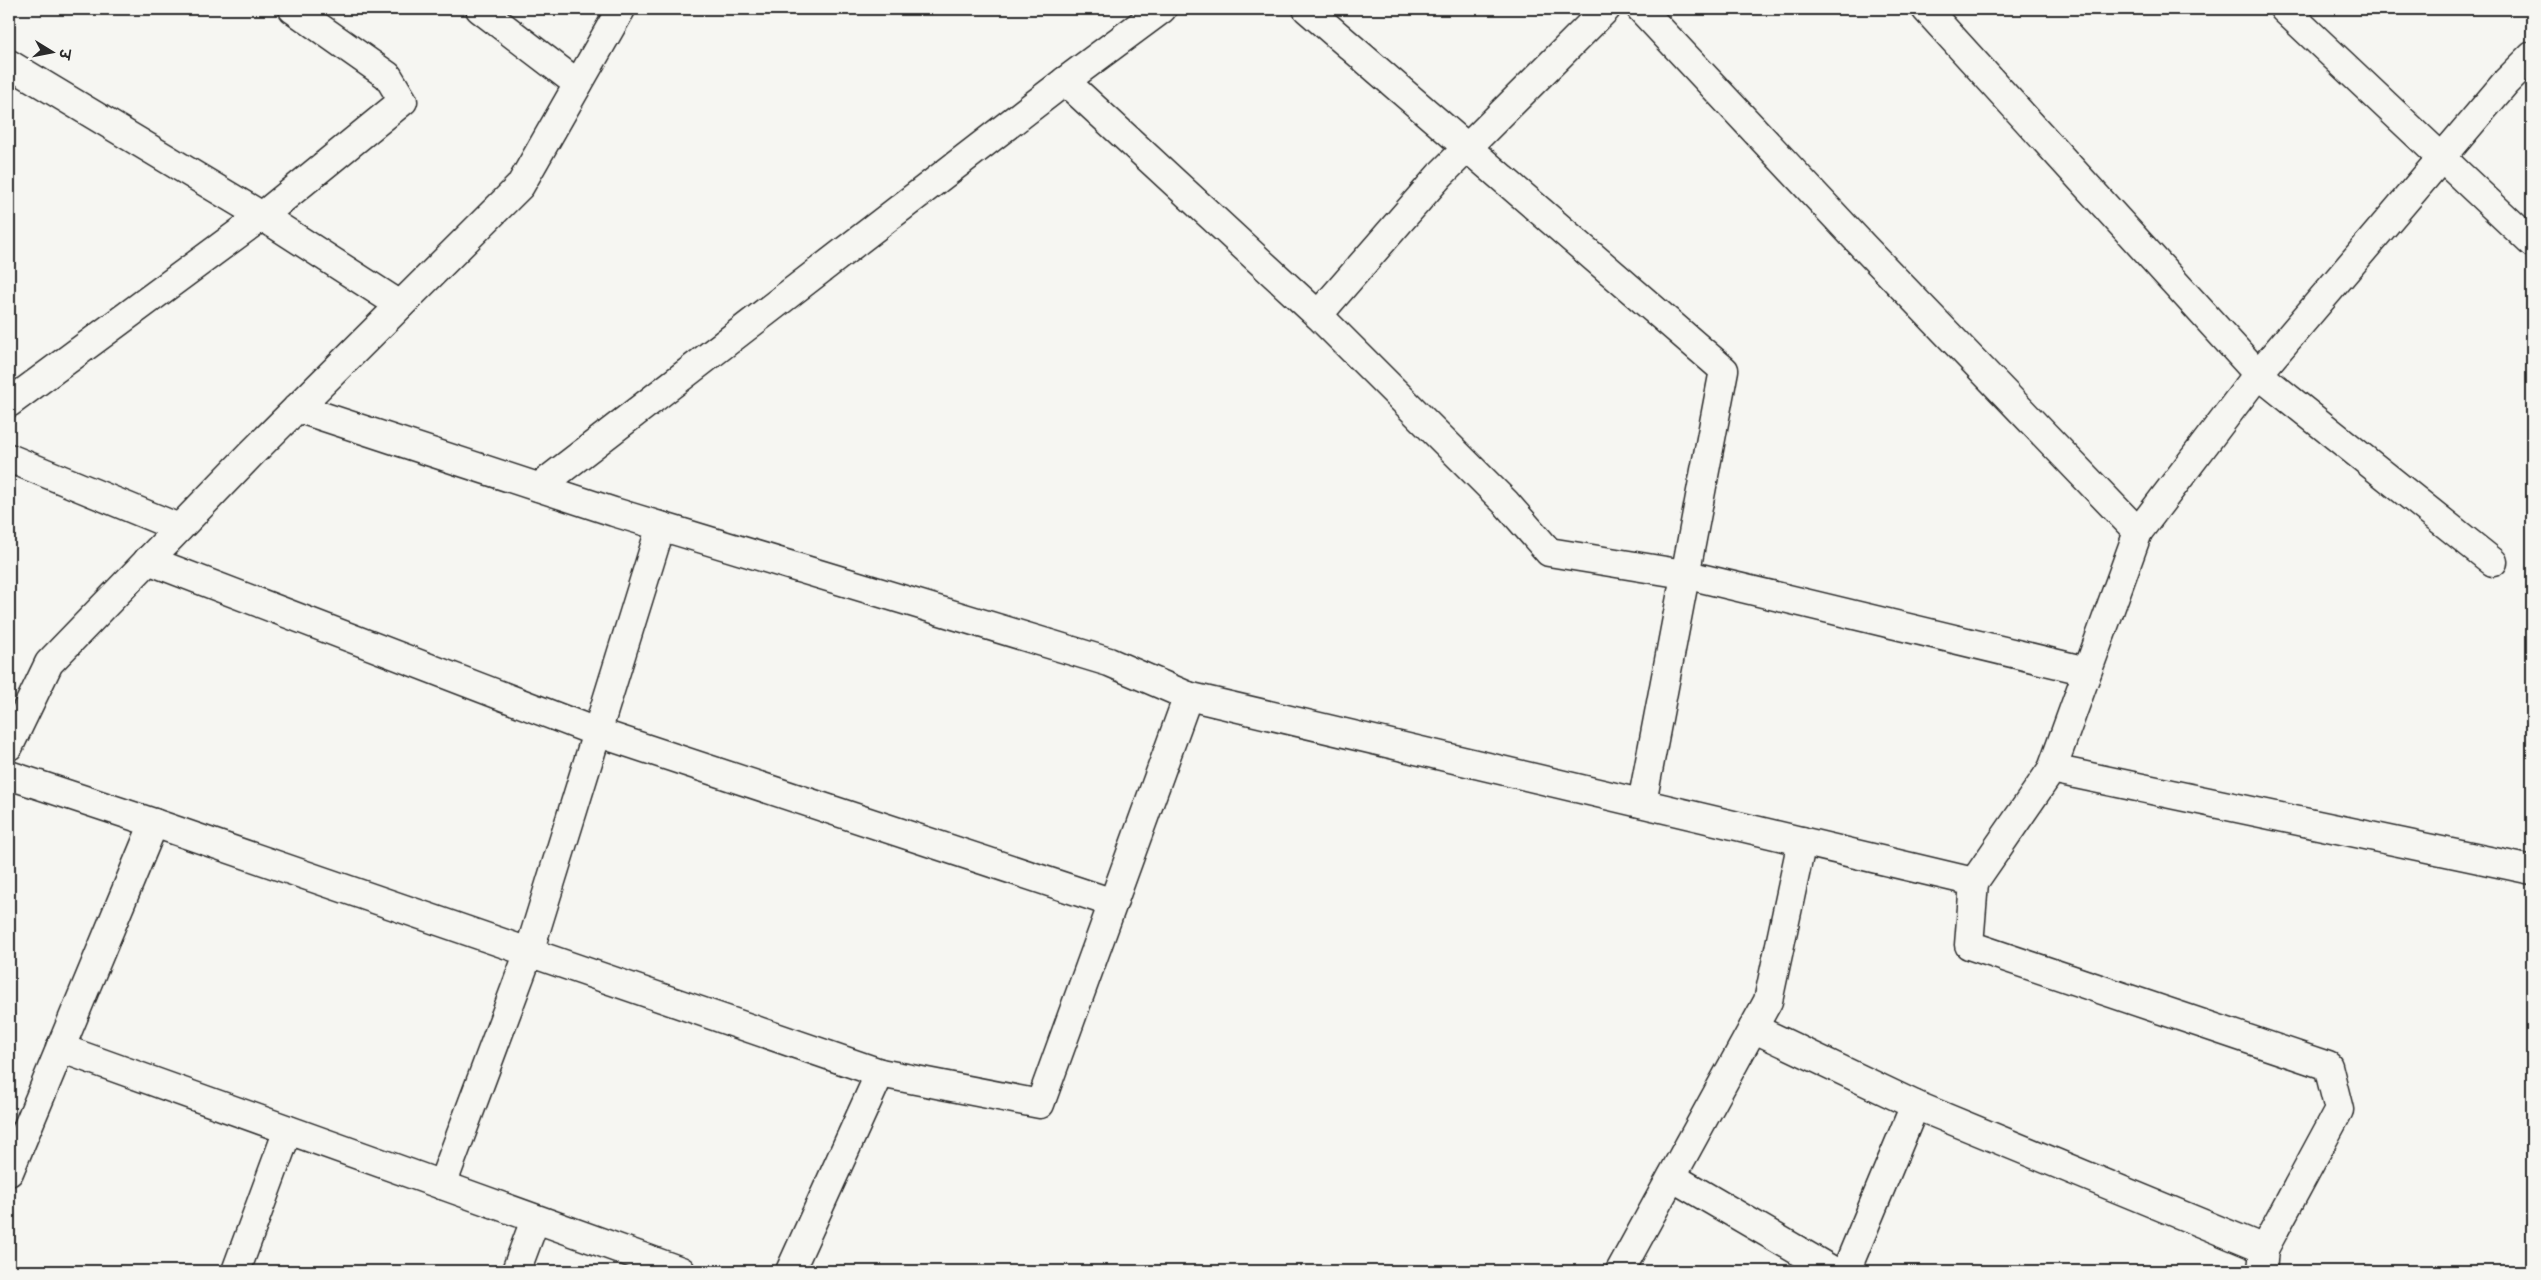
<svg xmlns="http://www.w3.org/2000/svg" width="2541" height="1280" font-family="Mynerve,'Playpen Sans Deva',sans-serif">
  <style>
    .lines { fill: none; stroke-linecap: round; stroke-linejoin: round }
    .minor-casing { stroke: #2b2b2b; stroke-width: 31 }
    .minor { stroke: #f6f6f2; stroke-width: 28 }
  </style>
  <rect width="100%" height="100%" fill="#f6f6f2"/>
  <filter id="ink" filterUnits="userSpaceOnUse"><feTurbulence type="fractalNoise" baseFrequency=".02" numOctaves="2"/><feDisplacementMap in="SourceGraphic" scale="10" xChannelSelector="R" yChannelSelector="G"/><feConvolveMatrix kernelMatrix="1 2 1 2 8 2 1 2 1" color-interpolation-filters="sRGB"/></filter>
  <g filter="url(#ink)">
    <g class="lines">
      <g class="minor-casing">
        <g id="minor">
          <path d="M480,9l98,75"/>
          <path d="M1307,9l417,361 -82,433"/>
          <path d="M1641,9l223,238 274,285 -86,237"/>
          <path d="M1926,9l332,365 235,188"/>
          <path d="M2284,9l248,234"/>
          <path d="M9,64l253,152 138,89"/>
          <path d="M1065,81l253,234 122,-140 166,-166"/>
          <path d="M1318,315l188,188 43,49 135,22 403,97"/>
          <path d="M9,403l253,-187 141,-115 -15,-25 -95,-67"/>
          <path d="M297,408l317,104 495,150 79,34 786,186 78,-113 480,101"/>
          <path d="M9,458l170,70"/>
          <path d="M539,487l526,-406 97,-72"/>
          <path d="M661,526l-132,426 -87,233 239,86"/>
          <path d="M2138,532l120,-158 248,-292 26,-26"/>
          <path d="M148,560l448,172 517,171"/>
          <path d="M9,746l40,-83 202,-209 269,-268 101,-177"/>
          <path d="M9,775l145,48 726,250 160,31 148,-408"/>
          <path d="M1974,882l-5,63 359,121 11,44 -75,139 -2,22"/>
          <path d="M1753,1028l162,77 349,144"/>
          <path d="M60,1048l382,137"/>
          <path d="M9,1172l145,-349"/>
          <path d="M1672,1177l161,94"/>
          <path d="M236,1271l52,-141"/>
          <path d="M516,1271l19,-51"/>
          <path d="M790,1271l90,-198"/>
          <path d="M1620,1271l148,-270 34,-160"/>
          <path d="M1846,1271l69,-166"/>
        </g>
      </g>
      <use href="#minor" class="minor"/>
    </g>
  </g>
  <rect width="2541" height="1280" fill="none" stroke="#f6f6f2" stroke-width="30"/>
  <rect x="15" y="15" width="2511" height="1250" fill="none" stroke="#2b2b2b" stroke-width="2" filter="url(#ink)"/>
  <g transform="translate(52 52) rotate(100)" stroke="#f6f6f2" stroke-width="4" paint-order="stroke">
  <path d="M0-4L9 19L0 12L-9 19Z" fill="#2b2b2b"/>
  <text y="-8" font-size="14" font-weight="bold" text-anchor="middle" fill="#2b2b2b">उ</text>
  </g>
</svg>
